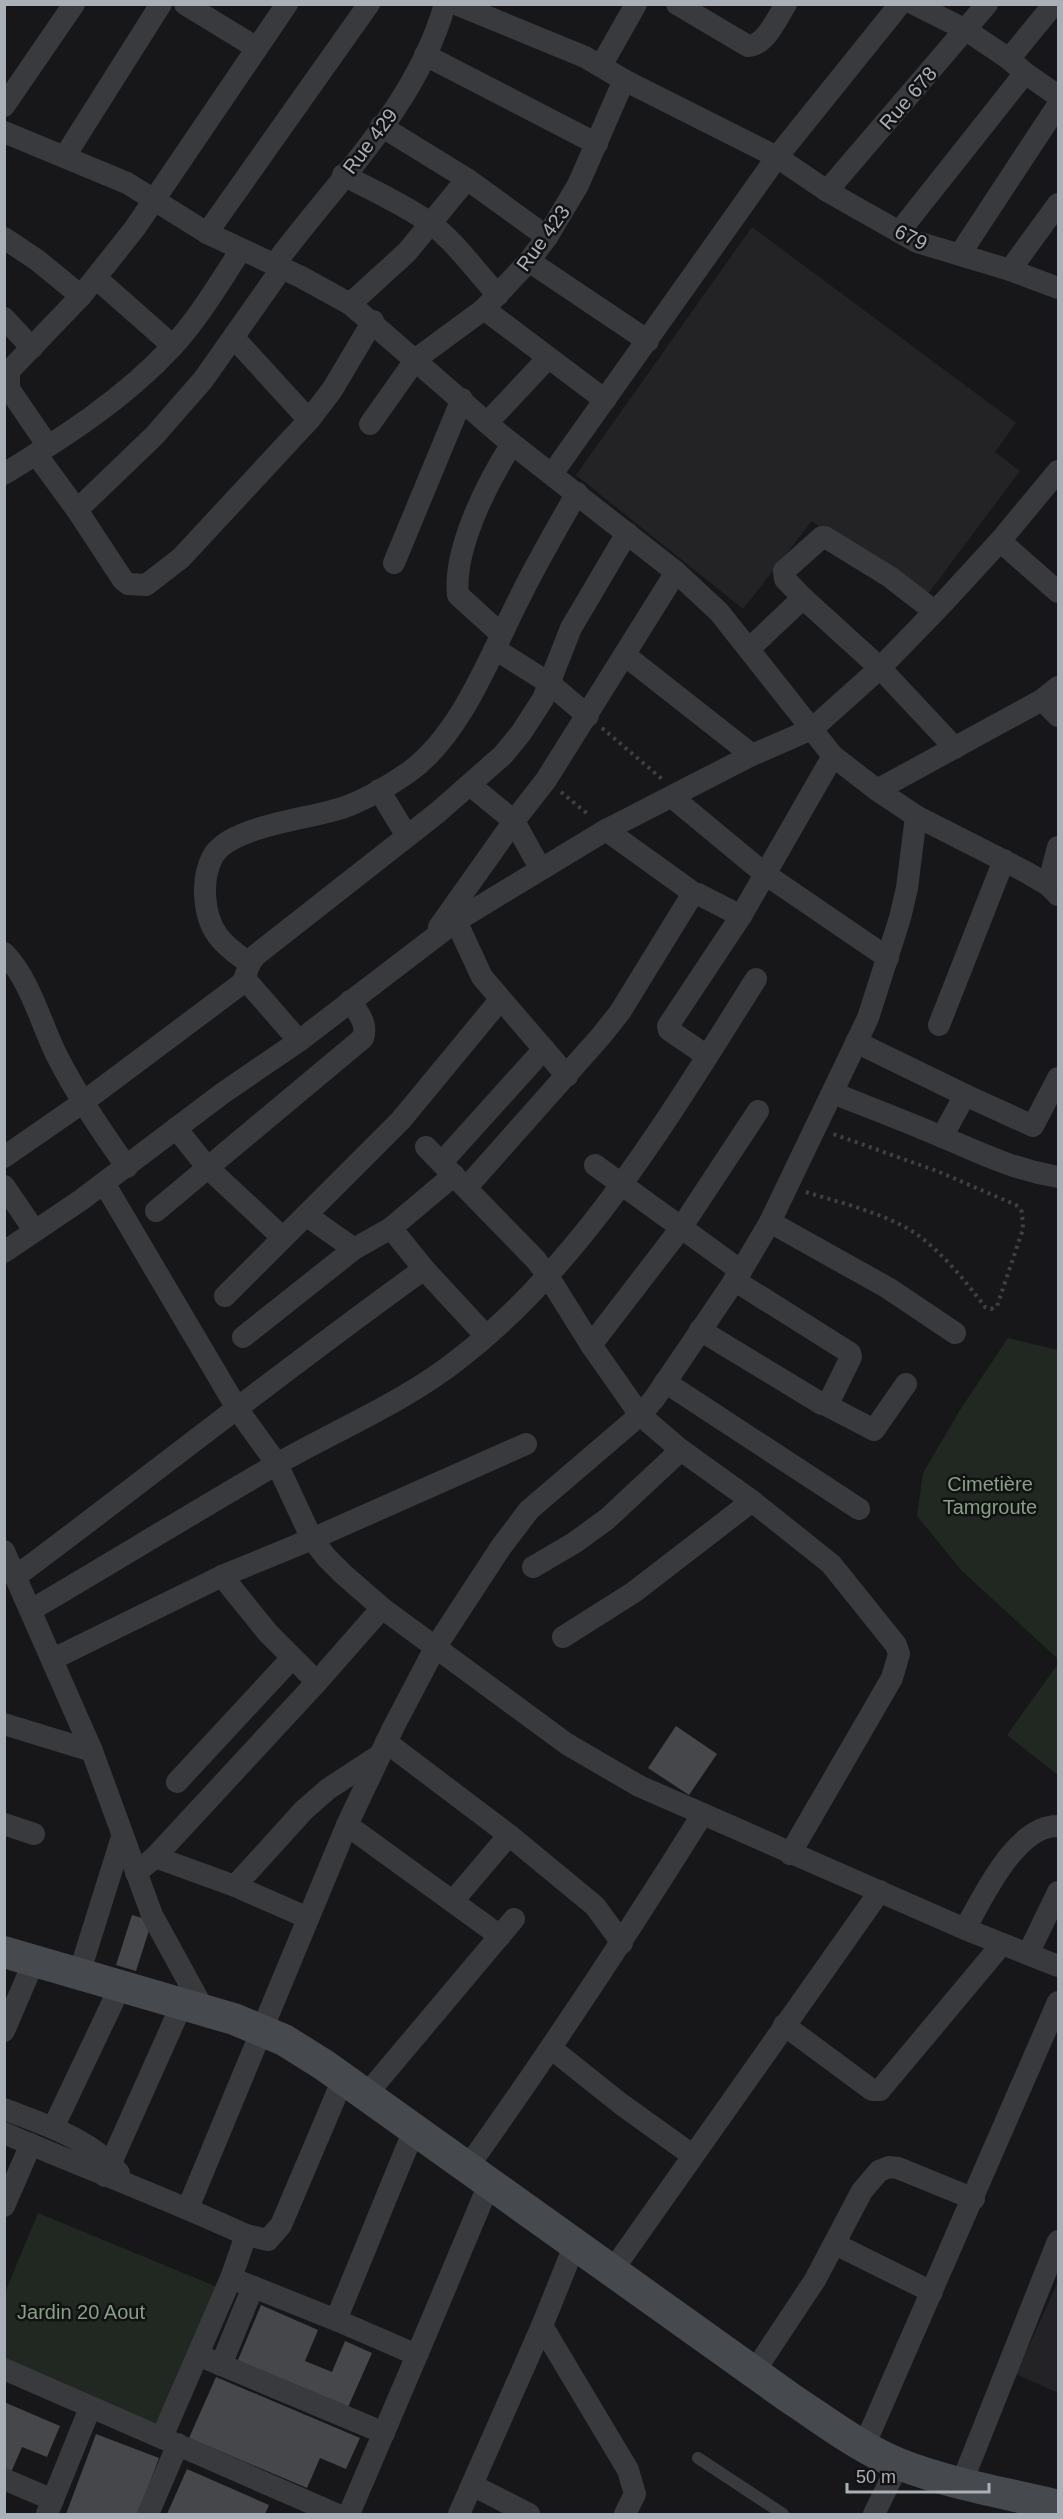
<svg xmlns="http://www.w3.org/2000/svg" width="1063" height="2519" font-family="Helvetica,sans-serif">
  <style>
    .built { fill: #232325 }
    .green { fill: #212821 }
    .building { fill: #46474b }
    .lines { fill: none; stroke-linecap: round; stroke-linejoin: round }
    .path { stroke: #3e4144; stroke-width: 4; stroke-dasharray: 3 4.5; stroke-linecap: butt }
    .lane { stroke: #383a3d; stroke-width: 12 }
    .street { stroke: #383a3d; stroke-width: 22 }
    .secondary { stroke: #46494d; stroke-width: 32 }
    .labels { text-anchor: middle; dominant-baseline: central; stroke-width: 5; stroke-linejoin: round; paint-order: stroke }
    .street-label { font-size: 20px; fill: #aab0b7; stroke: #121214 }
    .park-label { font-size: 20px; fill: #86a083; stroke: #121214 }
  </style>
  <rect width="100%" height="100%" fill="#171719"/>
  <g class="built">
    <path d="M752,227l264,196 -21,29 25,19 -98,131 -110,-81 -69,88 -167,-134z"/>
    <path d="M1058,2282v111l-42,-19z"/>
  </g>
  <g class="green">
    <path d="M1008,1338l50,12v309l-96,-88 -45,-55 6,-43 37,-63z"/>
    <path d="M1058,1664v111l-51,-40z"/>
    <path d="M38,2213l184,76 -57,138 -160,-66 -1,-66z"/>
  </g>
  <g class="building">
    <path d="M676,1726l41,28 -28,41 -41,-27z"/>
    <path d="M132,1915l20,6 -16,50 -20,-6z"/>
    <path d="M261,2305l57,25 -13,31 27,11 13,-31 27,12 -27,61 -110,-47z"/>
    <path d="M216,2377l144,61 -14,31 -26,-11 -13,30 -118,-50z"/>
    <path d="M4,2402l56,24 -13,31 -25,-10 -13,30 -5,-2z"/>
    <path d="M96,2434l63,24 -21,56h-72z"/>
    <path d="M187,2469l82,36 -4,9h-98z"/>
  </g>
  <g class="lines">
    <g class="path">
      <path d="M602,728l60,51"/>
      <path d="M561,792l29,24"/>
      <path d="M806,1192c32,10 66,18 97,34 30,15 62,54 82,81l6,2 6,-3 26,-77 -1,-17 -6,-7 -79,-34 -104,-37"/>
    </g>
    <path class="lane" d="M698,2458l85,56"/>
    <g class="street">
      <path d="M185,4l72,44"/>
      <path d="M456,4l129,53 39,23 153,77 50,34 90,51 93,28 48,18"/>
      <path d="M677,4l71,42c18,-1 29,-28 38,-42"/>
      <path d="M914,4l52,26 43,29 16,14 33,23"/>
      <path d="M425,55l172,89"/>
      <path d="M1009,59l45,-55"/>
      <path d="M601,66l35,-62"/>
      <path d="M4,106l70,-102"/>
      <path d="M381,126l86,53 80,58"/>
      <path d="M4,132l123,51 80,50 94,44 49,27 151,131 175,137 43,40 114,144 44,34 39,26 110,56 22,13 10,10"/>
      <path d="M65,156l96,-152"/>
      <path d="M343,175c29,15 60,29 87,48 26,19 46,49 68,72"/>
      <path d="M827,191l160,-187"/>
      <path d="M899,232l126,-159"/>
      <path d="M207,233l162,-229"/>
      <path d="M4,238l33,22 44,36"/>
      <path d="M960,254l98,-149"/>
      <path d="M529,261l119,80"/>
      <path d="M274,265c61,-82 143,-160 171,-261"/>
      <path d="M1010,270l48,-66"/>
      <path d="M96,278l77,68"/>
      <path d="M350,304l57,-52 60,-73"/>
      <path d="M484,309l121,91"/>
      <path d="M4,318l28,30"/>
      <path d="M234,338l75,82"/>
      <path d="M487,423l61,-65"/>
      <path d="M370,424l46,-65 68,-50 45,-48 18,-24 31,-52 46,-105"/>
      <path d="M48,446l-39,-57v-18l72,-75 54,-68 152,-224"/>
      <path d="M36,454l41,56 46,70 5,4 18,1 35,-27 128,-138 23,-30 41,-69"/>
      <path d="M4,474c60,-37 120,-75 168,-127 27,-29 47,-64 69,-97"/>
      <path d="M552,474l225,-317 123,-153"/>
      <path d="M77,510l77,-74 49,-56 79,-112"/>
      <path d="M1000,541l58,51"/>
      <path d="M394,563l68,-164"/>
      <path d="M934,611l-44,-34 -65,-40h-3l-38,34 1,8 18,19 77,70 75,80"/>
      <path d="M501,634l-43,-39c-5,-46 30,-114 54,-151"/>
      <path d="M495,649l54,34 39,33"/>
      <path d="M749,649l54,-51"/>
      <path d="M626,656l126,99"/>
      <path d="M1042,700l16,16"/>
      <path d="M470,785l44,36 26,47"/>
      <path d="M379,790l28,46"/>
      <path d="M877,790l165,-90 16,-13"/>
      <path d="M672,797l93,77 123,84"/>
      <path d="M606,830l89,64"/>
      <path d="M1048,885l10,-38"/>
      <path d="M456,921l26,56 85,99"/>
      <path d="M439,927l75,-106 32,-41 130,-208"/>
      <path d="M4,953c27,28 36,69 53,103 20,39 44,75 70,111"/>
      <path d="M249,963c-11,-8 -23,-16 -31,-27 -15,-20 -17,-56 -6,-78 16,-33 101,-39 133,-51 22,-8 45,-22 64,-35 53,-38 82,-119 111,-175 17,-35 37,-69 57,-104"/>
      <path d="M245,979l54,62"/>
      <path d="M939,1025l65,-165"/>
      <path d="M856,1042l109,53"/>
      <path d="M707,1056l-38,-26 -1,-4 73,-110 92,-160"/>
      <path d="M833,1093c35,14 72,28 107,43 43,18 72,33 118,41"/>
      <path d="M176,1128l31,39 76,71"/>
      <path d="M942,1137l23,-42 68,31 25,-48"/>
      <path d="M426,1147l110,113 12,16 43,69 49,70 41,35 71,51 79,63 65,81 3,9 -7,24 -102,176"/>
      <path d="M4,1157l78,-54 159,-119c8,-9 3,-16 15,-29l181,-142 66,-58 18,-22 22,-34 28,-71 56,-95"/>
      <path d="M442,1162l102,-113"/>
      <path d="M595,1165l146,106"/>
      <path d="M454,1175l-63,53 33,41 62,67"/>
      <path d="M104,1183l134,227 39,54 35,75 15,19 16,16 39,34 185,136 72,42 326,143 93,37"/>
      <path d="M4,1186l30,44"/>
      <path d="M467,1187l134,-151 19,-24 72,-117 6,-1 43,22"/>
      <path d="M156,1211l207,-173c5,-15 -5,-25 -13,-37"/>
      <path d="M306,1215l48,34"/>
      <path d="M770,1222l118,66 67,45"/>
      <path d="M4,1252l77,-52 142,-107 76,-52 157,-120 150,-91 146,-75 60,-26 68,-61 64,-66 56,-61 58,-70"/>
      <path d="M225,1296l176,-176 99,-120"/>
      <path d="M700,1330l122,74h6l23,-47 -1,-4 -116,-73"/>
      <path d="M243,1337l111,-88 37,-21"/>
      <path d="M591,1345l90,-117 77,-117"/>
      <path d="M665,1382l194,127"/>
      <path d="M826,1405l48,25 32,-46"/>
      <path d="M4,1551l88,200 60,164 52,95"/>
      <path d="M533,1567l41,-24 33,-24 74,-69"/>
      <path d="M222,1576l46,57 49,49"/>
      <path d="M15,1577c137,-102 271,-209 409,-308"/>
      <path d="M31,1610c82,-48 163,-98 246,-146 61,-35 128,-62 183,-106 124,-96 213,-248 296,-379"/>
      <path d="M563,1637l71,-45 118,-91"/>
      <path d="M53,1659l169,-83 90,-37 214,-95"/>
      <path d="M4,1724l88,27"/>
      <path d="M386,1742l123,93 86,71 27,37"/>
      <path d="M177,1782l115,-124"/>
      <path d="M4,1824l30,10"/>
      <path d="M347,1825l153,111"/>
      <path d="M155,1857l80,29 73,32"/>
      <path d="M136,1873l19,-16 162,-175 65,-74"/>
      <path d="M235,1886l69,-76 24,-21 52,-34"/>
      <path d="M453,1901l56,-66"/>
      <path d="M965,1929c18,-32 51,-104 93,-103"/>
      <path d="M1028,1954l30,-62"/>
      <path d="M79,1974l43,-137"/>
      <path d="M784,2025l88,65h8l122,-146"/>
      <path d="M4,2031l30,-70"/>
      <path d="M552,2049l69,55 71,51"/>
      <path d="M366,2095l148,-176"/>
      <path d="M4,2109c41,16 87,30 115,64"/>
      <path d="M53,2128l67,-141"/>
      <path d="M4,2133c81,35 162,65 242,102l-15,43 -69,159"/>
      <path d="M467,2168c82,-115 160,-233 235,-353"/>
      <path d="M105,2176l77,-172"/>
      <path d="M4,2206l27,-62"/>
      <path d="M188,2208l159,-383 46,-97 42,-80 66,-101 28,-37 111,-95 14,-16 87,-128 29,-49 98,-204 32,-100 7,-30 9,-72"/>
      <path d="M246,2235l22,5 13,-15 62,-146"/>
      <path d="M835,2244l97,48"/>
      <path d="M612,2271l268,-380"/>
      <path d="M231,2278l105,42 81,35 -68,159"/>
      <path d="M336,2320l78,-190"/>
      <path d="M542,2326l86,144 7,24 -10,20"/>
      <path d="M198,2355l186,78"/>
      <path d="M417,2355l72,-171"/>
      <path d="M221,2365l32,-78"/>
      <path d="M4,2369l332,145"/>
      <path d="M754,2372l61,-92 47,-89 17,-20 10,-4 9,1 76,31"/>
      <path d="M864,2446l194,-444"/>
      <path d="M4,2479l49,21"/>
      <path d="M962,2482l96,-241"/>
      <path d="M472,2485l57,29"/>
      <path d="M47,2514l43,-106"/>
      <path d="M148,2514l30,-70"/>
      <path d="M459,2514l83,-188 33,-82"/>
      <path d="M874,2514l25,-51"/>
    </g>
    <path class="secondary" d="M4,1952l230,67 50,21 40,25 466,333c35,23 70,50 109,66 51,20 107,29 159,42"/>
  </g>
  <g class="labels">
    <g class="street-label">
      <text transform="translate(908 98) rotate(-49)">Rue 678</text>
      <text transform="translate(370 141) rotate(-53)">Rue 429</text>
      <text transform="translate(911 237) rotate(26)">679</text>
      <text transform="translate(543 238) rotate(-54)">Rue 423</text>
    </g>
    <g class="park-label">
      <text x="990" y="1484">Cimetière<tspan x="990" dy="23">Tamgroute</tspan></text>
      <text x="81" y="2312">Jardin 20 Aout</text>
    </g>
  </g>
  <rect width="1063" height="2519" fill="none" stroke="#aab0b7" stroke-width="12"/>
  <path d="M847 2483v9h142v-9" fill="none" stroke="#aab0b7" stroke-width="3"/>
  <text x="856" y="2483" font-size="18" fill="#aab0b7" stroke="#121214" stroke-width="4.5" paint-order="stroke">50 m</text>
</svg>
